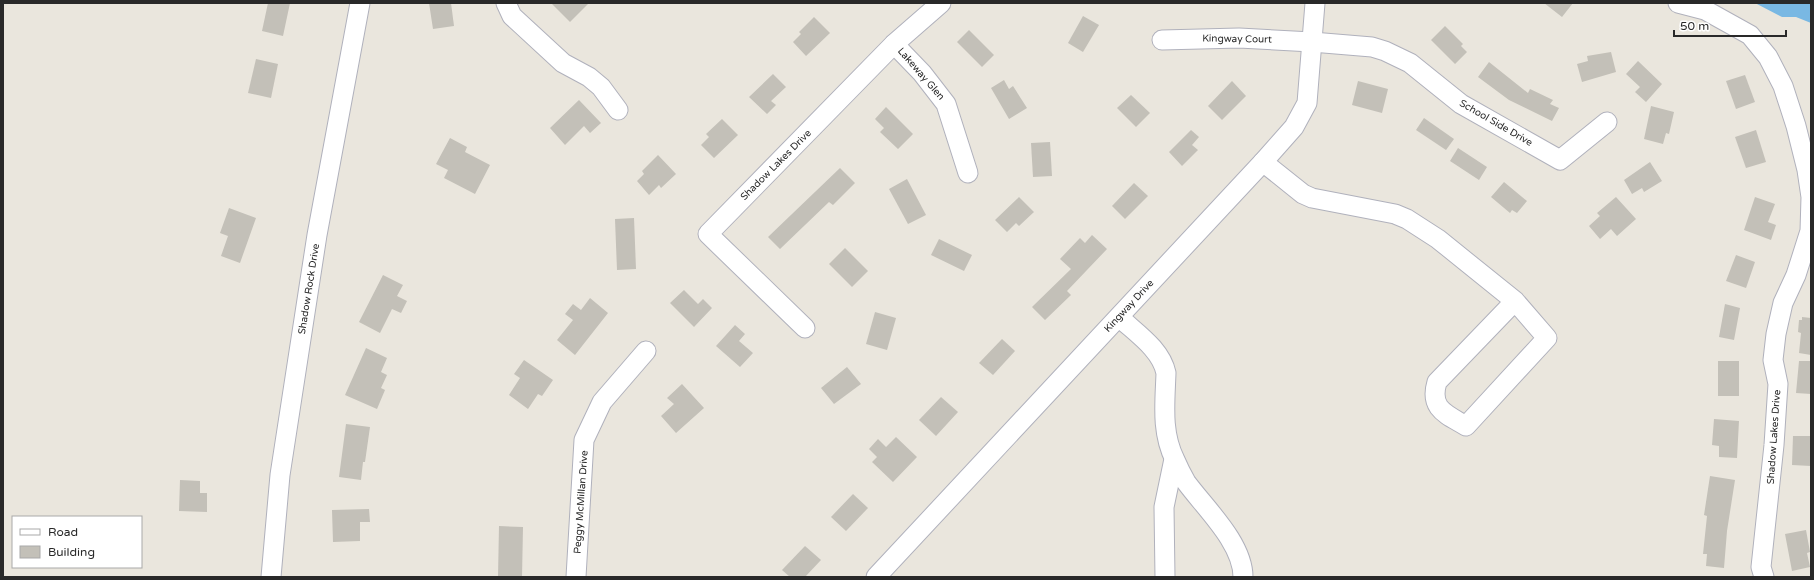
<svg xmlns="http://www.w3.org/2000/svg" width="1814" height="580" font-family="'Varela Round',sans-serif">
  <style>
    .water { fill: #79b8e3 }
    .building { fill: #c3c0b8 }
    .lines { fill: none; stroke-linecap: round; stroke-linejoin: round }
    .minor-casing { stroke: #b0b1bc; stroke-width: 21 }
    .minor { stroke: #fff; stroke-width: 19 }
    .labels { text-anchor: middle; dominant-baseline: central; stroke-width: 3; stroke-linejoin: round; paint-order: stroke }
    .street-label { font-size: 10px; fill: #292929; stroke: #fff }
  </style>
  <rect width="100%" height="100%" fill="#eae6dd"/>
  <path class="water" d="M1755,3h56v20l-15,-6h-14z"/>
  <g class="building">
    <path d="M268,3h22l-7,33 -21,-5z"/>
    <path d="M429,3h22l3,23 -21,3z"/>
    <path d="M551,3h38l-19,19z"/>
    <path d="M1544,3h29l-11,14z"/>
    <path d="M1083,16l16,9 -16,27 -15,-9z"/>
    <path d="M814,17l16,16 -24,23 -13,-14 8,-8 -2,-2z"/>
    <path d="M1445,26l18,18 -2,2 6,6 -12,12 -24,-24z"/>
    <path d="M969,30l25,25 -12,12 -25,-25z"/>
    <path d="M1611,52l5,20 -34,10 -5,-18 11,-3 -1,-5z"/>
    <path d="M256,59l22,5 -7,34 -23,-5z"/>
    <path d="M1638,61l24,23 -16,18 -11,-10 5,-5 -14,-13z"/>
    <path d="M1489,62l39,31 2,-4 23,11 -3,4 9,4 -7,13 -43,-21 -31,-23z"/>
    <path d="M773,74l13,13 -15,14 5,4 -9,9 -18,-17z"/>
    <path d="M1745,75l10,27 -19,7 -10,-28z"/>
    <path d="M1004,80l5,9 4,-3 14,22 -18,11 -18,-31z"/>
    <path d="M1232,81l14,15 -24,24 -14,-14z"/>
    <path d="M1358,81l30,8 -6,24 -30,-8z"/>
    <path d="M1131,95l19,18 -14,14 -19,-19z"/>
    <path d="M579,100l22,23 -11,10 -6,-7 -19,19 -15,-17z"/>
    <path d="M1651,106l23,6 -5,22 -3,-1 -3,11 -19,-5z"/>
    <path d="M886,107l27,27 -15,15 -18,-17 4,-4 -9,-9z"/>
    <path d="M1424,118l30,21 -8,11 -30,-20z"/>
    <path d="M722,119l16,16 -24,23 -13,-13 8,-8 -3,-3z"/>
    <path d="M1191,130l8,7 -7,8 6,5 -16,16 -13,-14z"/>
    <path d="M1756,130l10,32 -20,6 -11,-31z"/>
    <path d="M450,138l17,9 -2,5 25,13 -15,29 -31,-16 4,-8 -12,-6z"/>
    <path d="M1050,142l2,34 -19,1 -2,-34z"/>
    <path d="M1458,148l29,19 -8,13 -29,-19z"/>
    <path d="M658,155l18,19 -15,14 -2,-3 -10,10 -12,-14 7,-7 -2,-3z"/>
    <path d="M1650,162l12,19 -18,11 -2,-4 -10,6 -8,-14z"/>
    <path d="M840,168l15,15 -22,22 -4,-3 -49,47 -12,-12z"/>
    <path d="M907,179l19,36 -18,9 -19,-35z"/>
    <path d="M1504,182l23,19 -10,12 -5,-3 -2,3 -19,-16z"/>
    <path d="M1134,183l14,13 -23,23 -13,-13z"/>
    <path d="M1019,197l15,15 -15,14 -3,-3 -9,9 -12,-12z"/>
    <path d="M1616,197l20,22 -19,17 -6,-7 -11,10 -11,-13 11,-10 -3,-3z"/>
    <path d="M1755,197l20,7 -7,18 8,3 -5,15 -27,-10z"/>
    <path d="M229,208l27,10 -16,45 -19,-7 7,-20 -8,-3z"/>
    <path d="M634,218l2,51 -19,1 -2,-51z"/>
    <path d="M1092,235l15,14 -40,42 4,4 -26,25 -13,-13 39,-38 -11,-10 20,-21 5,5z"/>
    <path d="M939,239l33,16 -8,16 -33,-16z"/>
    <path d="M845,248l23,23 -16,16 -23,-23z"/>
    <path d="M1736,255l19,7 -9,26 -20,-7z"/>
    <path d="M383,275l20,10 -6,11 10,5 -6,12 -9,-4 -12,24 -21,-11z"/>
    <path d="M684,290l14,14 5,-5 9,9 -18,19 -24,-24z"/>
    <path d="M590,298l18,15 -33,42 -18,-15 16,-20 -8,-6 8,-10 8,6z"/>
    <path d="M1725,304l15,4 -6,32 -15,-3z"/>
    <path d="M875,312l21,6 -9,32 -21,-6z"/>
    <path d="M1802,317l9,1v37l-12,-2 2,-20 -3,-1 1,-12h3z"/>
    <path d="M735,325l10,9 -6,7 14,12 -13,14 -24,-21z"/>
    <path d="M1002,339l13,12 -22,24 -14,-12z"/>
    <path d="M366,348l21,10 -6,14 6,3 -6,13 4,2 -8,19 -32,-14z"/>
    <path d="M524,360l29,20 -11,16 -4,-2 -10,15 -19,-14 11,-17 -6,-4z"/>
    <rect x="1718" y="361" width="21" height="35"/>
    <path d="M1799,361h12v33l-15,-1z"/>
    <path d="M847,367l14,17 -27,20 -13,-16z"/>
    <path d="M682,384l22,24 -28,25 -15,-17 13,-12 -7,-6z"/>
    <path d="M941,397l17,15 -22,24 -17,-16z"/>
    <path d="M1714,419l25,2 -2,37 -18,-1v-11l-7,-1z"/>
    <path d="M346,424l24,3 -5,35h-2l-2,18 -22,-3z"/>
    <path d="M1793,436h18v30l-19,-1z"/>
    <path d="M896,437l21,20 -24,25 -21,-20 5,-5 -8,-8 9,-10 8,8z"/>
    <path d="M1710,476l25,4 -8,51 -3,37 -18,-2 1,-12h-4l4,-38 -3,-1z"/>
    <path d="M180,480l20,1v12h7v19l-28,-1z"/>
    <path d="M853,494l15,14 -22,23 -15,-14z"/>
    <path d="M369,509l1,13h-10v19l-27,1 -1,-32z"/>
    <path d="M499,526l24,1 -1,50h-24z"/>
    <path d="M1806,530l4,22 -3,1 3,14 -18,4 -7,-37z"/>
    <path d="M805,546l16,14 -16,17h-15l-8,-7z"/>
  </g>
  <g class="lines">
    <g class="minor-casing">
      <g id="minor">
        <path d="M506,3l6,13 51,47 26,14 12,10 17,23"/>
        <path d="M1678,3l27,7 45,25 18,22 15,29 13,40 11,44 4,27 -1,34 -14,44 -13,28 -7,31 -3,26 5,24 -4,61 -13,122 3,10"/>
        <path d="M1162,40l77,-2 73,4 60,5 13,4 25,12 51,41 99,56 47,-38"/>
        <path d="M894,44l28,29 24,31 22,69"/>
        <path d="M1263,162l40,32 9,4 83,16 12,5 31,20 77,62 32,37 -81,88c-20,-12 -37,-17 -29,-44l78,-81"/>
        <path d="M1119,317c17,16 42,32 47,56 -1,30 -5,59 9,87 3,7 7,15 11,22 19,26 57,61 57,95"/>
        <path d="M805,328l-97,-94 186,-190 47,-41"/>
        <path d="M271,577l9,-102 37,-240 43,-232"/>
        <path d="M576,577l8,-137 18,-38 44,-51"/>
        <path d="M876,577l387,-415 31,-35 13,-24 8,-100"/>
        <path d="M1165,577l-1,-70 10,-48"/>
      </g>
    </g>
    <use href="#minor" class="minor"/>
  </g>
  <g class="labels">
    <g class="street-label">
      <text transform="translate(1237 39) rotate(1)">Kingway Court</text>
      <text transform="translate(921 74) rotate(49)">Lakeway Glen</text>
      <text transform="translate(1496 123) rotate(30)">School Side Drive</text>
      <text transform="translate(776 165) rotate(-45)">Shadow Lakes Drive</text>
      <text transform="translate(309 289) rotate(-81)">Shadow Rock Drive</text>
      <text transform="translate(1129 306) rotate(-47)">Kingway Drive</text>
      <text transform="translate(1774 437) rotate(-86)">Shadow Lakes Drive</text>
      <text transform="translate(581 502) rotate(-86)">Peggy McMillan Drive</text>
    </g>
  </g>
  <rect width="1814" height="580" fill="none" stroke="#292929" stroke-width="8"/>
  <rect x="12" y="516" width="130" height="52" fill="#ffffff" stroke="#a9a9a9"/>
  <rect x="20" y="529" width="20" height="6" fill="#ffffff" stroke="#a9a9a9"/>
  <text x="48" y="536" font-size="12" fill="#292929">Road</text>
  <rect x="20" y="546" width="20" height="12" fill="#c3c0b8" stroke="#a9a9a9"/>
  <text x="48" y="556" font-size="12" fill="#292929">Building</text>
  <path d="M1674 30v6h112v-6" fill="none" stroke="#292929" stroke-width="2"/>
  <text x="1680" y="30" font-size="12" fill="#292929" stroke="#ffffff" stroke-width="3" paint-order="stroke">50 m</text>
</svg>
